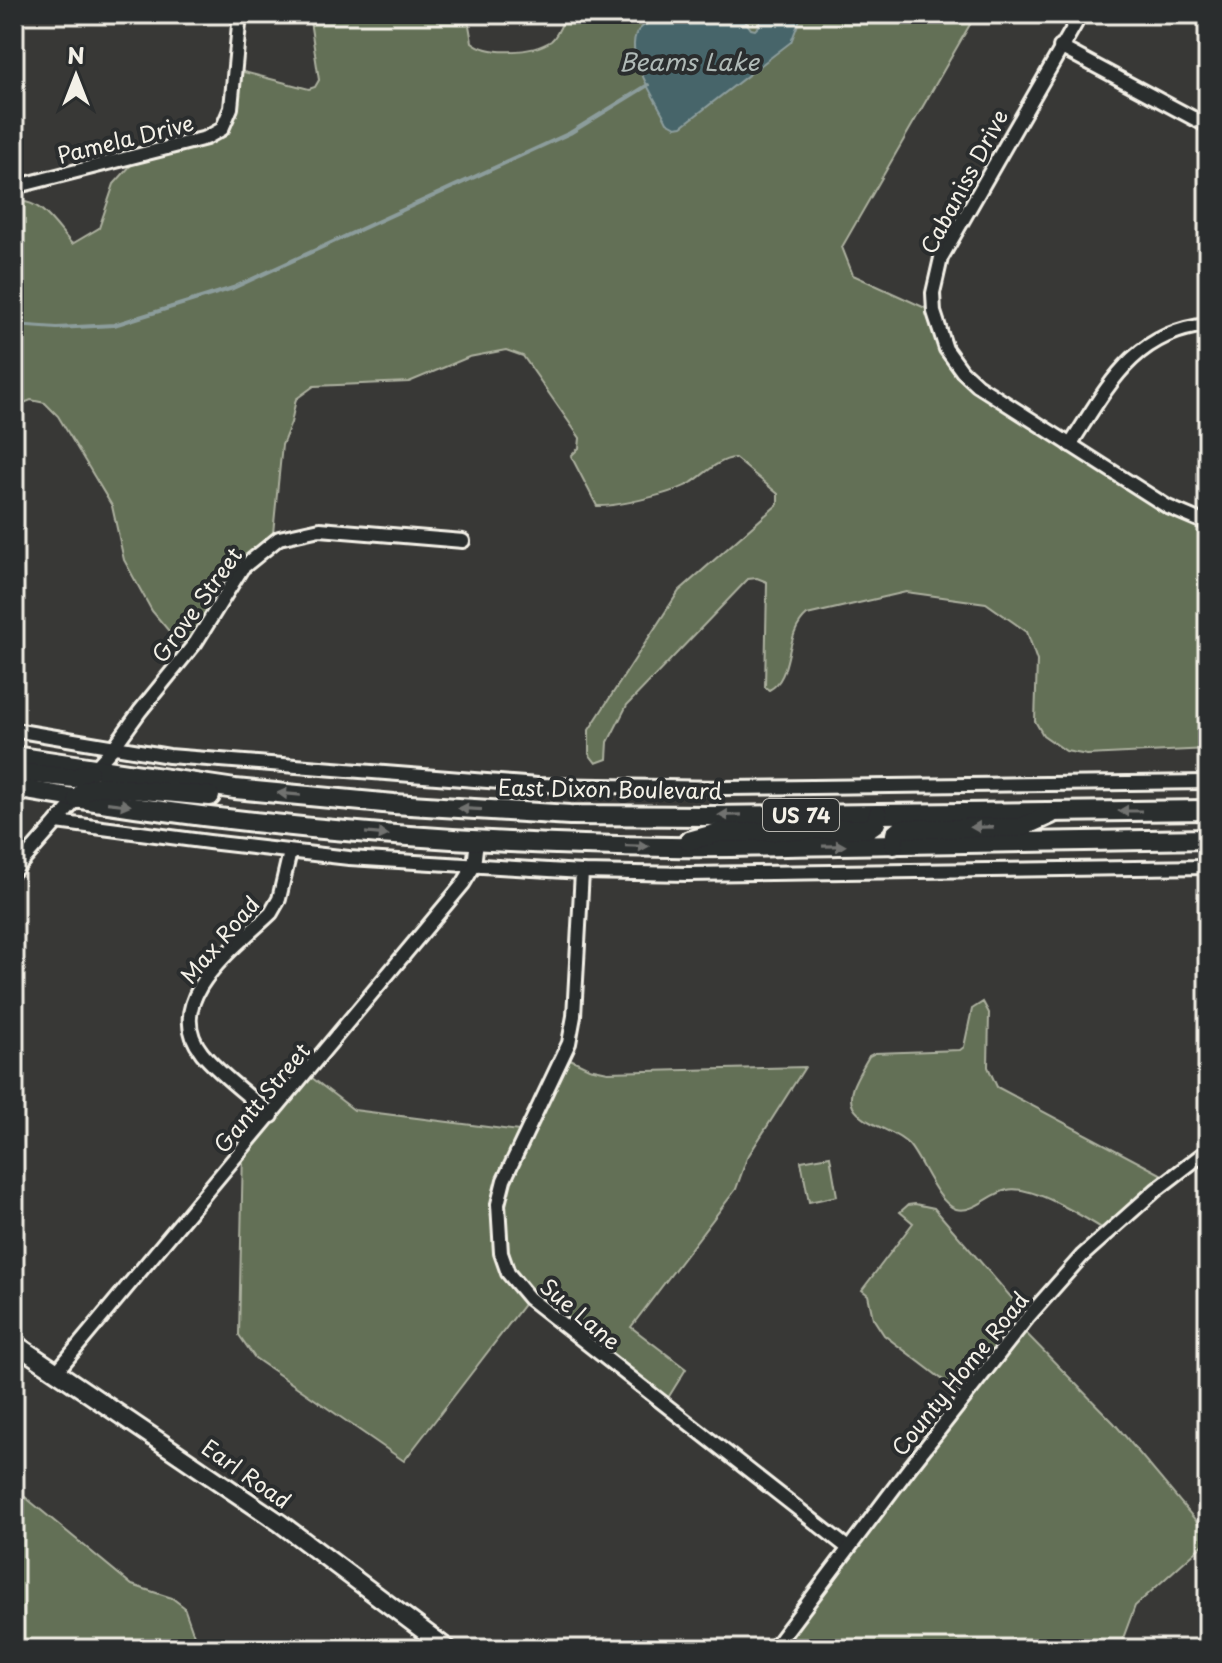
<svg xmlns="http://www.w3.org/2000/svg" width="1222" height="1663" font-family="'Playpen Sans',sans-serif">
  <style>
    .green { fill: #646f56; stroke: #acb09f; stroke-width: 2 }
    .water { fill: #47656a; stroke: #8c9d9c; stroke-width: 2 }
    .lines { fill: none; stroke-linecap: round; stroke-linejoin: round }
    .stream { stroke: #8c9d9c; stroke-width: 4 }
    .minor-casing { stroke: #f4f1e8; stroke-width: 18 }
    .major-casing { stroke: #f4f1e8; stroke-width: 22 }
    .highway-casing { stroke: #f4f1e8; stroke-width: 24 }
    .minor { stroke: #2a2d2e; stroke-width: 12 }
    .major { stroke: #2a2d2e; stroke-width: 16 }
    .highway { stroke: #2a2d2e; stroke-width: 18 }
    .oneway { fill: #71726f }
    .labels { text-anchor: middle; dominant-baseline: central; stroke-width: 8; stroke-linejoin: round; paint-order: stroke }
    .shield { fill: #2a2d2e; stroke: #b7b6b0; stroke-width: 2 }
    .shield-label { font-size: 20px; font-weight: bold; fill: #f4f1e8 }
    .street-label { font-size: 22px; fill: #f4f1e8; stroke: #2a2d2e }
    .water-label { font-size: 24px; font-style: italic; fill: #afb9b6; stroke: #2a2d2e }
  </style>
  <rect width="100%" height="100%" fill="#383836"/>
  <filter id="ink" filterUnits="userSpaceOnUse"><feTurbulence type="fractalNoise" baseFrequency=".0125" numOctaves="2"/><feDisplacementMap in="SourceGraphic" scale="16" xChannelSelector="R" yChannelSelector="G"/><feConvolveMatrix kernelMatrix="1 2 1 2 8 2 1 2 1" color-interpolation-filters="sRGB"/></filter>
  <g filter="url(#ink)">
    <g class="green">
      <path d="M309,14h158l5,28c17,14 61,11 79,-1 7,-6 11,-18 15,-27h410l-134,233 11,28 81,37 4,19 39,54 231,139v225l-121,6 -21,-4 -23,-16 -8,-14 2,-60 -10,-29 -41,-29 -80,-11 -99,23c-24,20 -13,63 -38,75l-4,-3 2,-105 -10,-4 -9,1 -121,126 -19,37 -1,17 -11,4 -7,-9v-24l90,-139 99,-87v-10l-43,-36c-17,1 -30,16 -44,25 -17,10 -74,24 -94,23l-26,-50 8,-8 1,-10 -57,-82 -17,-6 -37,7 -60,25 -95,4 -18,13 -5,24 -9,22 -10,98 -20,15 -56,84h-18l-26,-31 -28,-51 -12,-54 -54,-90 -13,-13 -14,-3 -17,7v-204c25,-8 43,25 58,41l27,-16 15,-44 26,-29 82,-26 14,-59 73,19 6,-2 4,-7z"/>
      <path d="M983,1002l6,11 -1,54 9,20 173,92 -62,53c-21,-13 -76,-48 -101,-42 -16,3 -34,24 -51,19 -19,-6 -34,-49 -47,-64 -14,-16 -45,-19 -56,-38 -8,-16 9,-37 16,-51l6,-3 85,-3 4,-3 8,-38z"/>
      <path d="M564,1056l25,12 19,4 197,-5 -58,91 -11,31 -105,138 55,42 -18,29 -36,-19 -103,-81 -125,163 -149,-103 -16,-23 4,-185 64,-76 47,36 173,22z"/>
      <path d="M830,1156l7,40 -28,6 -8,-41z"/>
      <path d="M915,1204l19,4 94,109 -8,10 94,96 94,112v5l-73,66 -16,43h-346l191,-253 -80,-61 -11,-17 -5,-23 -6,-5 51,-67 -13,-11 8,-7z"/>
      <path d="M14,1488l118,97 40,13 12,9 12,34 -1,8h-181z"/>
    </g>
    <path class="water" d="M677,14h63l11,15 4,1 5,-5 -1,-11h38l3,5 -9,23 -109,84 -6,1 -9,-5c-10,-21 -50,-77 -25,-95 9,-7 25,-9 35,-13z"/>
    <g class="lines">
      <path class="stream" d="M14,325l43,3 57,-3 119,-37 337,-155 78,-48"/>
      <g class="minor-casing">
        <g id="minor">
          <path d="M1081,14l-140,244 -8,35 1,19 12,37 16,22 15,14 191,122 40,17"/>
          <path d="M1060,47l148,79"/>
          <path d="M14,187l192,-49 16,-9 9,-21 9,-94"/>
          <path d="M1070,445c37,-57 63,-113 138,-120"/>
          <path d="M14,730l155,26 369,29 188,3 482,-6"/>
          <path d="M94,769l20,-22 26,-36 56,-69 46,-74 37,-30 41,-9 143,12"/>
          <path d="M57,822l152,20 140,16 233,14 106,2 520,-7"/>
          <path d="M14,871l63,-72"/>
          <path d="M582,872l-8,144 -5,27 -65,137 -6,24 3,49 7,20 21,25 319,250"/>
          <path d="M272,1116c-22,-20 -52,-41 -70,-63 -42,-53 34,-106 69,-140l8,-14 11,-47"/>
          <path d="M57,1371l406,-487 11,-18 3,-26"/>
          <path d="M773,1649l137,-182 118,-150 54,-61 74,-66 52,-40"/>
        </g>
      </g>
      <g class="major-casing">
        <path id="major" d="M14,1343l266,180 168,126"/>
      </g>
      <g class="highway-casing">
        <g id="highway">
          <path d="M14,756l221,33 159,15 176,11 137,1 501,-6"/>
          <path d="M14,772l60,6 15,-6"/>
          <path d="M14,788c216,38 436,56 656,59 56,1 113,-1 169,-2 123,-1 246,-3 369,-6"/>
          <path d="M77,799l7,-8 14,-5 112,10"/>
          <path d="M689,841l29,-8 151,-5 7,-5 2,-9"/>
          <path d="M894,845l1,-11 6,-5 121,-2 29,-13"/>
        </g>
      </g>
      <use href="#minor" class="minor"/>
      <use href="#major" class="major"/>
      <use href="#highway" class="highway"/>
    </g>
    <defs><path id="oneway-solid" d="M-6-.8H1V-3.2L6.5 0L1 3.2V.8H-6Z" transform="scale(2)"/></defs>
    <g class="oneway">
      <use href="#oneway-solid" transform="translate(289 794) rotate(-175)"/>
      <use href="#oneway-solid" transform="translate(119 804) rotate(7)"/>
      <use href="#oneway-solid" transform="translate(470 809) rotate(-177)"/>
      <use href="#oneway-solid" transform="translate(1130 811) rotate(180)"/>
      <use href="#oneway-solid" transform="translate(730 815) rotate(179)"/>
      <use href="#oneway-solid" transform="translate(982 827) rotate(179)"/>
      <use href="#oneway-solid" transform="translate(377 834) rotate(5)"/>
      <use href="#oneway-solid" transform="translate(637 846) rotate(2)"/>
      <use href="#oneway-solid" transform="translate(834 846) rotate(-1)"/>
    </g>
  </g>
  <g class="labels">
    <rect class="shield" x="763" y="799" width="76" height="32" rx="6"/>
    <g class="shield-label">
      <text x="801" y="815">US 74</text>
    </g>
    <g class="street-label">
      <text transform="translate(125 138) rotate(-14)">Pamela Drive</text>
      <text transform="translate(963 181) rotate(-62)">Cabaniss Drive</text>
      <text transform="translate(196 604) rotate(-54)">Grove Street</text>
      <text transform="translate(610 788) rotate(1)">East Dixon Boulevard</text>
      <text transform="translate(219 939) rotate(-49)">Max Road</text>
      <text transform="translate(261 1097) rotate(-50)">Gantt Street</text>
      <text transform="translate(581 1313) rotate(40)">Sue Lane</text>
      <text transform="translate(959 1373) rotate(-51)">County Home Road</text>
      <text transform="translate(247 1473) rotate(35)">Earl Road</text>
    </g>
    <g class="water-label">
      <text x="689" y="61">Beams Lake</text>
    </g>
  </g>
  <rect width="1222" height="1663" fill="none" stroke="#2a2d2e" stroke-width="48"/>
  <rect x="24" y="24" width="1174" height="1615" fill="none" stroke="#f4f1e8" stroke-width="3" filter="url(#ink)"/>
  <g transform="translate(76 76)" stroke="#2a2d2e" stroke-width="6" paint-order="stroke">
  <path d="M0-6L14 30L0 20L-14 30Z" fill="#f4f1e8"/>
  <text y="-12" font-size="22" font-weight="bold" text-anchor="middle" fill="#f4f1e8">N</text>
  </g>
</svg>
